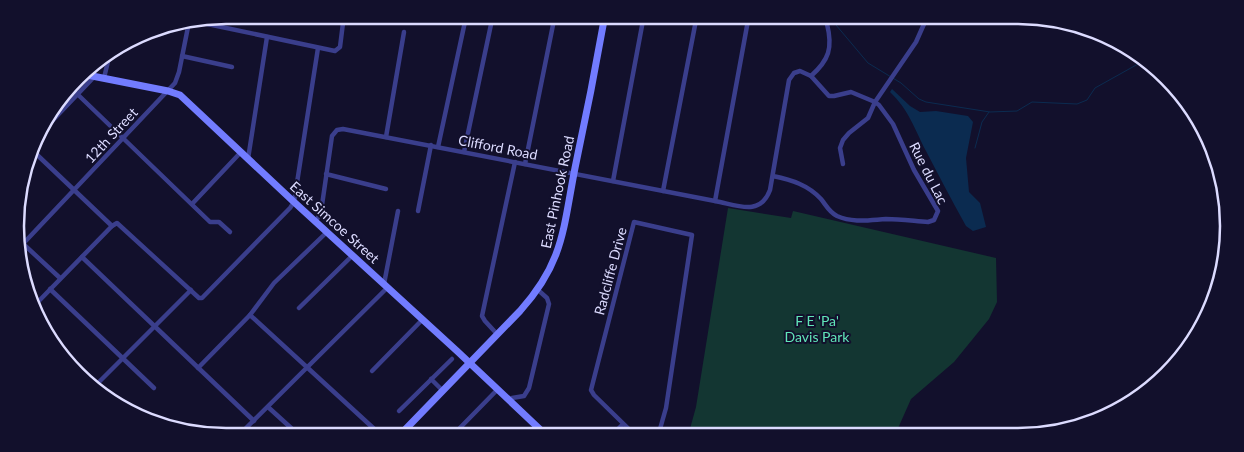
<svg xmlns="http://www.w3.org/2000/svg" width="1244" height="452" font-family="Lato,sans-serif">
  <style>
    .green { fill: #133632 }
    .water { fill: #0b2b50 }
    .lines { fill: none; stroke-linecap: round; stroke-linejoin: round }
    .stream { stroke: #0b2b50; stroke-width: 1 }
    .street { stroke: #3a3e8c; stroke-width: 4.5 }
    .secondary { stroke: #727cff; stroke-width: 7 }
    .labels { text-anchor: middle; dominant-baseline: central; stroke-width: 4; stroke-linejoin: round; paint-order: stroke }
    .street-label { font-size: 14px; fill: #dcdbff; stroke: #12102c }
    .park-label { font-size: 14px; fill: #61e5b8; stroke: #12102c }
    .rim { fill: none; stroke: #dcdbff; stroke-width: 2.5 }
  </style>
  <rect width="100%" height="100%" fill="#12102c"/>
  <path class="green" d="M728,208l63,10 2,-7 203,47 1,44 -8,17 -35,43 -43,37 -16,36 -207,1 8,-29z"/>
  <path class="water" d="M892,89l18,17 10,6 16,-1 32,5 5,6 -7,36 3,34 11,11 6,24 -13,4 -7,-5c-14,-25 -27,-50 -40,-75 -12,-23 -17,-41 -36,-59z"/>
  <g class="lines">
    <g class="stream">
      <path d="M834,15l2,10 32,38 33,20 18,16 7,3 64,10 27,-1 15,-9 45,2 10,-4 8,-12 52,-29"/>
      <path d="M975,148l7,-26 7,-10"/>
    </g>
    <g class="street">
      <path d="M453,15l38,8"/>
      <path d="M193,21l142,30 5,-4 4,-32"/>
      <path d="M182,56l50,11"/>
      <path d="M811,76c18,-16 22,-28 16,-52"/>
      <path d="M104,78l6,-25"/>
      <path d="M71,88l139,134h9l11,10"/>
      <path d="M386,137l18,-105"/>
      <path d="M35,139l59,-62"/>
      <path d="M438,147l28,-130"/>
      <path d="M32,150l80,76"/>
      <path d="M464,152l29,-137"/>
      <path d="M248,159l19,-122"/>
      <path d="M525,164l30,-149"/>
      <path d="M843,164l-3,-16 3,-8 6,-7 19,-15 7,-16 41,-60 12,-27"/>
      <path d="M326,174l60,15"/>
      <path d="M613,181l31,-166"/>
      <path d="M663,191l34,-176"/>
      <path d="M715,201l34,-186"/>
      <path d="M192,204l49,-52"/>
      <path d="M418,211l13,-66"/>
      <path d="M316,221l5,-9 11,-76 5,-6 6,-1 372,72c22,4 45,16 55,-11l19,-110 5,-7 6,-2 11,5 18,20h5l17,-4 24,10 4,3 14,19 21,46 24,41 -4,9 -6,2c-14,-1 -28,-3 -42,-3 -17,1 -33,4 -49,-3 -8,-4 -11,-11 -16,-17 -13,-14 -29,-19 -48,-23"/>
      <path d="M19,240l41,38"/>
      <path d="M20,247l155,-164 4,-11 10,-50"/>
      <path d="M82,257l172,164"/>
      <path d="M384,284l14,-73"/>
      <path d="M50,289l104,99"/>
      <path d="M34,306l78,-80 5,-3 82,75h3l88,-90 4,-6 24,-154"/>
      <path d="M299,308l54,-53"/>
      <path d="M250,315l133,122"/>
      <path d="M497,334l-12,-13 -3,-5 33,-154"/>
      <path d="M198,368l52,-53 24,-32 53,-51"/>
      <path d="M372,371l51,-52"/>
      <path d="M431,379l12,12"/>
      <path d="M94,387l97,-97"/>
      <path d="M509,401l3,-3 12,-2 5,-8 20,-84 -2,-6 -9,-8"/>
      <path d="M268,407l33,30"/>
      <path d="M399,411l53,-52"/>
      <path d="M452,436l45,-46"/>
      <path d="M611,436l12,-12"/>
      <path d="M636,436l-42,-41 -3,-5 43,-168 58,13 -26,173 -8,28"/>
      <path d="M237,437l151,-150"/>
    </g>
    <g class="secondary">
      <path d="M82,74l86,17 12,4 114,107 163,149 90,85"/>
      <path d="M398,437l122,-126c44,-49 43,-82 55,-143 11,-51 21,-102 30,-153"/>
    </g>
  </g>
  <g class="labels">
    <g class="street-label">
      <text transform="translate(111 135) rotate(-47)">12th Street</text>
      <text transform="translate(498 147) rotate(11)">Clifford Road</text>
      <text transform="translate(929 173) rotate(63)">Rue du Lac</text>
      <text transform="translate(557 192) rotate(-78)">East Pinhook Road</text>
      <text transform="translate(335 222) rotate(42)">East Simcoe Street</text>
      <text transform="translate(610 271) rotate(-75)">Radcliffe Drive</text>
    </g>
    <g class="park-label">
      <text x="817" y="320">F E 'Pa'<tspan x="817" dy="16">Davis Park</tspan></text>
    </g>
  </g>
  <path d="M0 0H1244V452H0ZM226 24H1018A202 202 0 0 1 1220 226V226A202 202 0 0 1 1018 428H226A202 202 0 0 1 24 226V226A202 202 0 0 1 226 24Z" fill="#12102c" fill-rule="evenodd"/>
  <path class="rim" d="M226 24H1018A202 202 0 0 1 1220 226V226A202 202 0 0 1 1018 428H226A202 202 0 0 1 24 226V226A202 202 0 0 1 226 24Z"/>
</svg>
